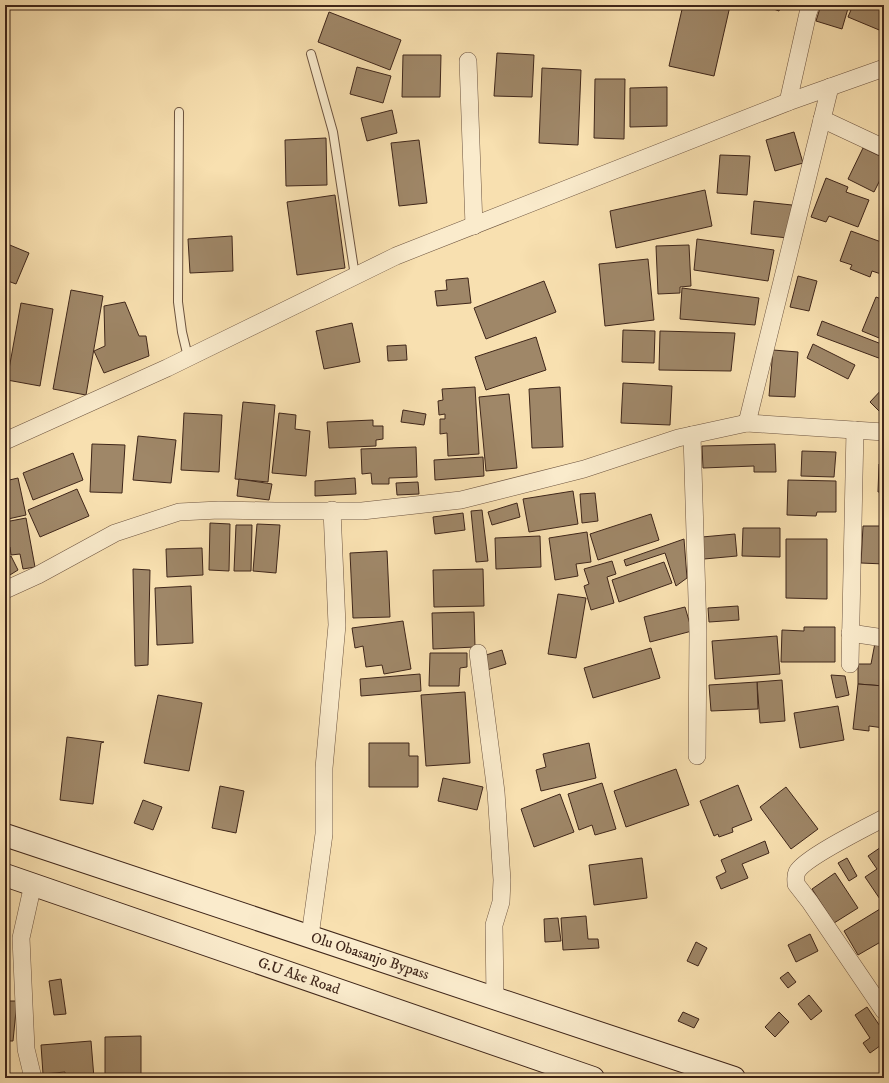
<svg xmlns="http://www.w3.org/2000/svg" width="889" height="1083" font-family="'IM FELL DW Pica',serif">
  <style>
    .building { fill: #9f8768; stroke: #3f261a }
    .lines { fill: none; stroke-linecap: round; stroke-linejoin: round }
    .service-casing { stroke: #6d5440; stroke-width: 10 }
    .minor-casing { stroke: #6d5440; stroke-width: 18 }
    .secondary-casing { stroke: #3f261a; stroke-width: 24 }
    .service { stroke: #faebcc; stroke-width: 8 }
    .minor { stroke: #faebcc; stroke-width: 17 }
    .secondary { stroke: #faebcc; stroke-width: 22 }
    .labels { text-anchor: middle; dominant-baseline: central; stroke-width: 3; stroke-linejoin: round; paint-order: stroke }
    .street-label { font-size: 15px; fill: #3f261a; stroke: #faebcc }
  </style>
  <rect width="100%" height="100%" fill="#f8e0b0"/>
  <filter id="stains"><feTurbulence type="fractalNoise" baseFrequency=".005" numOctaves="4"/><feColorMatrix values="0 0 0 0 .2 0 0 0 0 .09 0 0 0 0 .02 0 0 0 .5 -.17"/></filter>
  <radialGradient id="worn" r=".72"><stop offset=".6" stop-color="#630" stop-opacity="0"/><stop offset="1" stop-color="#630" stop-opacity=".3"/></radialGradient>
  <g class="building">
    <path d="M683,5h41l6,1 -16,70 -45,-10z"/>
    <path d="M763,5h18l-2,6z"/>
    <path d="M821,5h28l-7,24 -26,-8z"/>
    <path d="M853,5h31v27l-36,-15z"/>
    <path d="M329,12l72,28 -11,30 -72,-28z"/>
    <path d="M497,53l37,2 -2,42 -38,-1z"/>
    <path d="M403,55h38l-1,42h-38z"/>
    <path d="M357,67l34,9 -8,27 -33,-9z"/>
    <path d="M542,68l39,2 -3,75 -39,-2z"/>
    <path d="M595,79h30l-1,60 -30,-1z"/>
    <path d="M667,87v39l-37,1v-39z"/>
    <path d="M392,110l5,23 -30,8 -6,-23z"/>
    <path d="M794,132l9,31 -28,8 -9,-31z"/>
    <path d="M326,138l1,47 -41,1 -1,-46z"/>
    <path d="M419,140l8,63 -28,3 -8,-63z"/>
    <path d="M863,148l21,10v14l-10,20 -26,-13z"/>
    <path d="M720,155l30,1 -3,39 -30,-2z"/>
    <path d="M826,178l22,9 -2,5 23,8 -11,27 -29,-11 -3,6 -15,-5z"/>
    <path d="M705,190l7,36 -96,22 -6,-37z"/>
    <path d="M335,195l10,73 -48,7 -10,-73z"/>
    <path d="M754,201l38,4 -4,33 -37,-4z"/>
    <path d="M851,231l33,12v32l-12,-4 -2,6 -20,-8 2,-4 -12,-4z"/>
    <path d="M232,236l1,35 -43,2 -2,-34z"/>
    <path d="M697,239l77,11 -6,31 -74,-11z"/>
    <path d="M5,243l24,10 -13,31 -11,-4z"/>
    <path d="M689,245l2,41 -11,1v6l-22,1 -2,-48z"/>
    <path d="M648,259l6,61 -49,6 -6,-62z"/>
    <path d="M798,276l19,5 -8,30 -19,-4z"/>
    <path d="M468,278l3,25 -34,3 -2,-15 12,-1 -1,-10z"/>
    <path d="M544,281l12,31 -70,27 -12,-31z"/>
    <path d="M682,288l77,10 -4,27 -75,-6z"/>
    <path d="M71,290l32,6 -17,99 -33,-6z"/>
    <path d="M876,297l8,3v40l-22,-9z"/>
    <path d="M125,302l14,34h7l3,20 -45,17 -10,-22 11,-5 -1,-40z"/>
    <path d="M21,303l32,6 -13,77 -33,-6z"/>
    <path d="M822,321l62,24v15l-67,-25z"/>
    <path d="M352,323l8,39 -36,7 -8,-38z"/>
    <path d="M623,330l32,1 -1,32 -32,-1z"/>
    <path d="M660,331l75,2 -4,38 -72,-1z"/>
    <path d="M536,337l10,33 -60,20 -11,-33z"/>
    <path d="M813,344l42,21 -7,14 -41,-21z"/>
    <path d="M406,345l1,15 -19,1 -1,-15z"/>
    <path d="M773,350l25,2 -3,45 -26,-1z"/>
    <path d="M623,383l49,3 -2,39 -49,-2z"/>
    <path d="M475,387l4,67 -31,2 -1,-23 -7,1v-15h5v-5l-6,1 -1,-14 5,-1 -1,-11z"/>
    <path d="M560,387l3,60 -31,1 -3,-59z"/>
    <path d="M884,387v29l-14,-14z"/>
    <path d="M509,394l8,74 -31,3 -7,-74z"/>
    <path d="M243,402l32,3 -7,77 -33,-3z"/>
    <path d="M403,410l23,4 -2,11 -23,-3z"/>
    <path d="M184,413l38,2 -3,57 -38,-2z"/>
    <path d="M279,413l17,2 -1,14 15,2 -4,45 -34,-3z"/>
    <path d="M373,420v6h10v13l-7,1v6l-47,2 -2,-26z"/>
    <path d="M138,436l38,4 -5,43 -38,-3z"/>
    <path d="M92,444l33,1 -3,48 -32,-1z"/>
    <path d="M775,444l1,28h-22v-6l-51,2 -1,-22z"/>
    <path d="M416,447l1,30 -28,1v6h-17l-1,-11 -9,1 -1,-25z"/>
    <path d="M802,451l34,1 -2,25 -33,-1z"/>
    <path d="M73,453l10,27 -50,20 -10,-27z"/>
    <path d="M483,457l1,19 -49,4 -1,-20z"/>
    <path d="M879,464h5v28h-6z"/>
    <path d="M18,478l8,37 -18,4 -3,-17v-21z"/>
    <path d="M355,478l1,16 -41,2v-15z"/>
    <path d="M239,479l33,5 -3,16 -32,-4z"/>
    <path d="M788,480l48,1v31h-19l-1,4 -29,-1z"/>
    <path d="M418,482l1,12 -22,1 -1,-12z"/>
    <path d="M77,489l12,27 -49,21 -12,-27z"/>
    <path d="M573,491l5,33 -49,8 -6,-33z"/>
    <path d="M595,493l3,28 -16,2 -2,-29z"/>
    <path d="M517,503l3,14 -28,8 -4,-13z"/>
    <path d="M482,510l6,51 -12,1 -5,-51z"/>
    <path d="M463,513l2,17 -30,4 -2,-17z"/>
    <path d="M651,514l8,26 -61,20 -8,-26z"/>
    <path d="M26,518l9,49 -12,2 -3,-15 -9,1 -1,-8 -5,1v-26z"/>
    <path d="M210,523l20,1 -1,47 -20,-1z"/>
    <path d="M257,524l23,1 -4,48 -23,-2z"/>
    <path d="M236,525h16l-1,46h-17z"/>
    <path d="M863,526h17v13l4,1v24l-23,-1z"/>
    <path d="M743,528h37v29l-38,-1z"/>
    <path d="M587,532l4,30 -15,2 2,12 -23,4 -6,-42z"/>
    <path d="M735,534l2,22 -33,3 -2,-22z"/>
    <path d="M540,536l1,31 -45,2 -1,-31z"/>
    <path d="M684,539l3,39 -11,8 -11,-33 -39,13 -2,-6z"/>
    <path d="M786,539h41v60l-41,-1z"/>
    <path d="M202,548l1,27 -36,2 -1,-28z"/>
    <path d="M387,551l3,66 -37,1 -3,-65z"/>
    <path d="M11,556l7,14 -13,8v-19z"/>
    <path d="M612,561l4,13 -9,3 7,26 -23,7 -7,-24 5,-2 -5,-15z"/>
    <path d="M664,562l8,21 -53,19 -7,-22z"/>
    <path d="M133,569l17,1 -2,95 -13,1z"/>
    <path d="M483,569l1,37 -50,1 -1,-37z"/>
    <path d="M191,586l2,57 -36,2 -2,-57z"/>
    <path d="M558,594l28,4 -10,60 -28,-4z"/>
    <path d="M738,606l1,14 -30,2 -1,-14z"/>
    <path d="M685,607l7,24 -42,11 -6,-25z"/>
    <path d="M474,612l1,35 -42,2 -1,-36z"/>
    <path d="M403,621l8,48 -27,5 -2,-9 -16,2 -3,-21 -8,2 -3,-20z"/>
    <path d="M804,627h31v35h-54l1,-32 22,1z"/>
    <path d="M777,636l3,38 -65,5 -3,-38z"/>
    <path d="M875,643l9,1v42l-26,-2v-20h13z"/>
    <path d="M651,648l9,30 -67,20 -9,-30z"/>
    <path d="M502,650l4,14 -19,6 -4,-14z"/>
    <path d="M430,653h37v14l-7,1 -1,18h-30z"/>
    <path d="M420,674l1,17 -60,5 -1,-17z"/>
    <path d="M831,675l14,1 4,19 -13,3z"/>
    <path d="M782,680l3,41 -25,2 -3,-41z"/>
    <path d="M757,682l1,27 -47,2 -2,-26z"/>
    <path d="M858,684l26,2v42l-15,-2v5l-16,-2z"/>
    <path d="M465,692l5,71 -44,3 -5,-71z"/>
    <path d="M158,695l44,8 -13,68 -45,-8z"/>
    <path d="M838,706l6,34 -44,8 -6,-35z"/>
    <path d="M67,737l37,5 -3,1 -8,61 -33,-4z"/>
    <path d="M369,743h40v13h9v31h-49z"/>
    <path d="M589,743l7,35 -55,13 -5,-21 10,-3 -3,-13z"/>
    <path d="M676,769l13,36 -63,22 -12,-36z"/>
    <path d="M443,778l40,9 -6,23 -39,-9z"/>
    <path d="M602,783l14,46 -21,6 -3,-10 -13,5 -11,-36z"/>
    <path d="M738,785l14,35 -20,8 1,4 -14,5 -1,-3 -4,2 -14,-35z"/>
    <path d="M220,786l24,5 -8,42 -24,-5z"/>
    <path d="M786,787l32,42 -27,20 -31,-42z"/>
    <path d="M560,794l14,38 -40,15 -13,-38z"/>
    <path d="M143,800l19,7 -9,23 -19,-7z"/>
    <path d="M765,841l4,12 -27,11 6,14 -27,11 -5,-12 10,-5 -5,-12z"/>
    <path d="M884,845v60l-19,-28 12,-8 -9,-13z"/>
    <path d="M642,858l5,40 -53,7 -5,-40z"/>
    <path d="M847,858l10,18 -8,5 -11,-18z"/>
    <path d="M835,873l23,35 -24,15 -22,-34z"/>
    <path d="M880,909l4,6v25l-26,15 -14,-24z"/>
    <path d="M586,916l2,23h10l1,9 -36,2 -2,-32z"/>
    <path d="M558,918l3,23 -16,1 -1,-23z"/>
    <path d="M810,934l8,17 -22,11 -8,-17z"/>
    <path d="M696,942l11,6 -9,18 -11,-5z"/>
    <path d="M788,972l8,10 -8,6 -8,-10z"/>
    <path d="M61,979l5,35 -12,1 -5,-34z"/>
    <path d="M809,995l13,16 -11,9 -13,-16z"/>
    <path d="M5,1001h12l-4,40h-8z"/>
    <path d="M867,1007l17,25v11l-14,10 -7,-10 7,-5 -15,-23z"/>
    <path d="M683,1012l16,7 -5,9 -16,-7z"/>
    <path d="M779,1012l10,10 -14,15 -10,-10z"/>
    <path d="M141,1036v42h-36v-41z"/>
    <path d="M91,1041l3,37h-29v-6l-22,2 -2,-29z"/>
  </g>
  <g class="lines">
    <g class="service-casing">
      <g id="service">
        <path d="M311,54l22,78 22,144"/>
        <path d="M179,112l-1,190 4,30 6,25"/>
      </g>
    </g>
    <g class="minor-casing">
      <g id="minor">
        <path d="M468,61l6,165"/>
        <path d="M788,102l20,-89 3,-8"/>
        <path d="M822,119l62,29"/>
        <path d="M747,423l83,-336"/>
        <path d="M692,435l6,197 -1,124"/>
        <path d="M5,441l162,-73 229,-112 392,-154 96,-34"/>
        <path d="M5,590l33,-15 77,-42 64,-21 40,-2 56,1h87l99,-11 123,-31 94,-31 69,-15 137,9"/>
        <path d="M850,633l34,5"/>
        <path d="M478,653l18,139 6,88 -1,22 -7,23 1,73"/>
        <path d="M850,664l5,-234"/>
        <path d="M884,818c-17,9 -80,40 -87,54 -2,4 -1,8 -1,12l14,18 74,109"/>
        <path d="M33,884l-12,54 5,111 7,29"/>
        <path d="M310,936l14,-102v-66l13,-143 -5,-115"/>
      </g>
    </g>
    <g class="secondary-casing">
      <g id="secondary">
        <path d="M5,835l729,243"/>
        <path d="M5,875l588,203"/>
      </g>
    </g>
    <use href="#service" class="service"/>
    <use href="#minor" class="minor"/>
    <use href="#secondary" class="secondary"/>
  </g>
  <g class="labels">
    <g class="street-label">
      <text transform="translate(370 956) rotate(18)">Olu Obasanjo Bypass</text>
      <text transform="translate(299 976) rotate(19)">G.U Ake Road</text>
    </g>
  </g>
  <rect width="889" height="1083" fill="none" stroke="#f8e0b0" stroke-width="20"/>
  <rect x="6" y="6" width="877" height="1071" fill="none" stroke="#3f261a" stroke-width="2"/>
  <rect x="10" y="10" width="869" height="1063" fill="none" stroke="#3f261a"/>
  <rect width="100%" height="100%" filter="url(#stains)"/>
  <rect width="100%" height="100%" fill="url(#worn)"/>
</svg>
